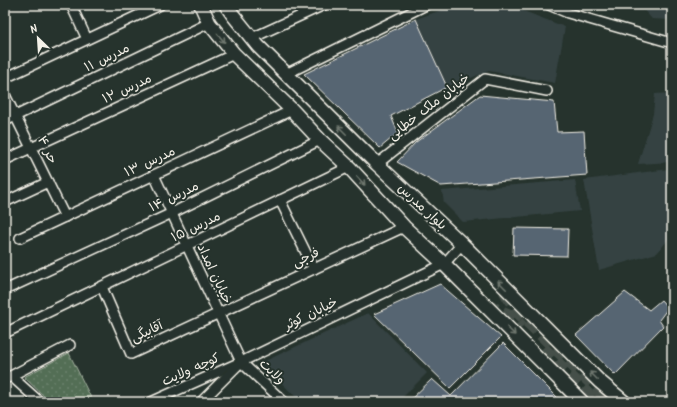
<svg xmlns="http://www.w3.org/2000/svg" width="677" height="407" font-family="Kalam,'Playpen Sans Arabic',sans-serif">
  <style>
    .built { fill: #354242 }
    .park { fill: url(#park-dots); stroke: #a3b09e }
    .building { fill: #576572; stroke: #f4f1e8 }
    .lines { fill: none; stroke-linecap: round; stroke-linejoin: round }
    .secondary-tunnel { stroke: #455049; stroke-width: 13; stroke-dasharray: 13 6; stroke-linecap: butt }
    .minor-casing { stroke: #f4f1e8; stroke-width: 12 }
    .secondary-casing { stroke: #f4f1e8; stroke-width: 16 }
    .minor { stroke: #26332d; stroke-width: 9 }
    .secondary { stroke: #26332d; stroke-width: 13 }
    .oneway { stroke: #6e766e }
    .labels { text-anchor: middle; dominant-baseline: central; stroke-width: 4; stroke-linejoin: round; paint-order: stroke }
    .street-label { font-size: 13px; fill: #f4f1e8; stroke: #26332d }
  </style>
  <defs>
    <pattern id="park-dots" width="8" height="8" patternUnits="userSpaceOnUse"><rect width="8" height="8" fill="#526e55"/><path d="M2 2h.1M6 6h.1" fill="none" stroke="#6c836d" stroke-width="1.8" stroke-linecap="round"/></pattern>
  </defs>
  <rect width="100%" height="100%" fill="#26332d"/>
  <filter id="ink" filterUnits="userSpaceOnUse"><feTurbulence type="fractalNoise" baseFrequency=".025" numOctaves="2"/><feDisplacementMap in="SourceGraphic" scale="8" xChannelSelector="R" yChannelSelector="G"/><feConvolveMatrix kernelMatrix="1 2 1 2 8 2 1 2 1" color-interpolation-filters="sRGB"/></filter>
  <g filter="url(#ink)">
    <g class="built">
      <path d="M456,5h52l57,22 -10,56 -66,-12 -42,16 -31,-68z"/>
      <path d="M639,5h33v15l-20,-1z"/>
      <path d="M672,93v69l-34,2 15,-50 2,-20z"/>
      <path d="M669,169l3,15v51l-15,18 -58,17 -15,-90z"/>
      <path d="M575,180l5,31 -117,11 -19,-19 -2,-12z"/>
      <path d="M368,313l59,60 -29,29h-97l-40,-39z"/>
    </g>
    <path class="park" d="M69,353l24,49h-43l-26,-25z"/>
    <g class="building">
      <path d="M416,19l31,68 -56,29 7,17 -18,15 -76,-74z"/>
      <path d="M480,95l74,7 3,30 27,-1 3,44 -146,11 -44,-24 19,-20z"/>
      <path d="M514,228l54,1 -1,27 -54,-1z"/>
      <path d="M440,284l61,53 -51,51 -76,-74z"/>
      <path d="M625,292l24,18 12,-10 7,8 -9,12 4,6 -48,49 -39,-40z"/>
      <path d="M503,343l58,58 -2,1h-151l24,-23 19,17z"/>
    </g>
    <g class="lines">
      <g class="secondary-tunnel">
        <path d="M505,291l12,20 94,91"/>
        <path d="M485,305l26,11 11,11"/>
        <path d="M543,348l52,54"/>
      </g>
      <g class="minor-casing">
        <g id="minor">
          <path d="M71,5l16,34"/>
          <path d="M549,5l19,8 104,30"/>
          <path d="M252,38l72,-33"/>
          <path d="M286,74l140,-69"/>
          <path d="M5,78l155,-73"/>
          <path d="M5,95l60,122"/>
          <path d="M5,121l204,-98"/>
          <path d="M5,160l229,-106"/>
          <path d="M377,164l108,-85 62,12"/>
          <path d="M154,175l87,187 43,40"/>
          <path d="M280,200l34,69"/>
          <path d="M5,202l43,-20"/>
          <path d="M20,238l272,-128"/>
          <path d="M102,287l29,67 273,-127"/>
          <path d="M5,290l167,-77 148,-73"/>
          <path d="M5,333l344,-166"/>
          <path d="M11,376l29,26"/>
          <path d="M5,379l65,-34"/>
          <path d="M151,402l85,-38"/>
          <path d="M201,402l40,-40 203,-98 18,-20"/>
        </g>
      </g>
      <g class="secondary-casing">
        <g id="secondary">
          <path d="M201,5l8,18 25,31 58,56 28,30 29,27 55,60 40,37 138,138"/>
          <path d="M226,5l7,10 25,31 119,118 85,80 137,137 25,21"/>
        </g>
      </g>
      <use href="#minor" class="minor"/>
      <use href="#secondary" class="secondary"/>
    </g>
    <defs><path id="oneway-shaft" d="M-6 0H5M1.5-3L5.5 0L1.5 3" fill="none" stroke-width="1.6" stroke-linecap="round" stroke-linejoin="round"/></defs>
    <g class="oneway">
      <use href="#oneway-shaft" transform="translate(221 38) rotate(49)"/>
      <use href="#oneway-shaft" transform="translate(342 130) rotate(-135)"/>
      <use href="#oneway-shaft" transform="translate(361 181) rotate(47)"/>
      <use href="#oneway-shaft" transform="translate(502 285) rotate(-135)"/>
      <use href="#oneway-shaft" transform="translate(511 331) rotate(45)"/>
      <use href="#oneway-shaft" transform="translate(594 376) rotate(-135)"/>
    </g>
  </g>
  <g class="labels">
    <g class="street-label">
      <text transform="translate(107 58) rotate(-26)">مدرس ۱۱</text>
      <text transform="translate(127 89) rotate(-25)">مدرس ۱۲</text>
      <text transform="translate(429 107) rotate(-38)">خیابان ملک خطایی</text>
      <text transform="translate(47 150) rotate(64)">حر ۴</text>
      <text transform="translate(150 162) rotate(-25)">مدرس ۱۳</text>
      <text transform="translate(174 197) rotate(-26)">مدرس ۱۴</text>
      <text transform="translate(422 207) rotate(43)">بلوار مدرس</text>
      <text transform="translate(196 227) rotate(-26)">مدرس ۱۵</text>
      <text transform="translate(306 258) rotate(-25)">فرجی</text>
      <text transform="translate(214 274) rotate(65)">خیابان امداد</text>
      <text transform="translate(311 314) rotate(-26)">خیابان کوثر</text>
      <text transform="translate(147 332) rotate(-25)">آقابیگی</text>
      <text transform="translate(191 370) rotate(-24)">کوچه ولایت</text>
      <text transform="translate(272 372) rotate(44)">ولایت</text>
    </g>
  </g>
  <rect width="677" height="407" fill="none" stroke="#26332d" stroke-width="20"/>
  <rect x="10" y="10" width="657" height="387" fill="none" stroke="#f4f1e8" stroke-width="1.5" filter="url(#ink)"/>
  <g transform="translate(38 38) rotate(335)" stroke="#26332d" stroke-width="3" paint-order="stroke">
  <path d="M0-3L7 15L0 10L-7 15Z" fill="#f4f1e8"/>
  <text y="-6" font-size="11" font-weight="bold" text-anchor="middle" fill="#f4f1e8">N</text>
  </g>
</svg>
